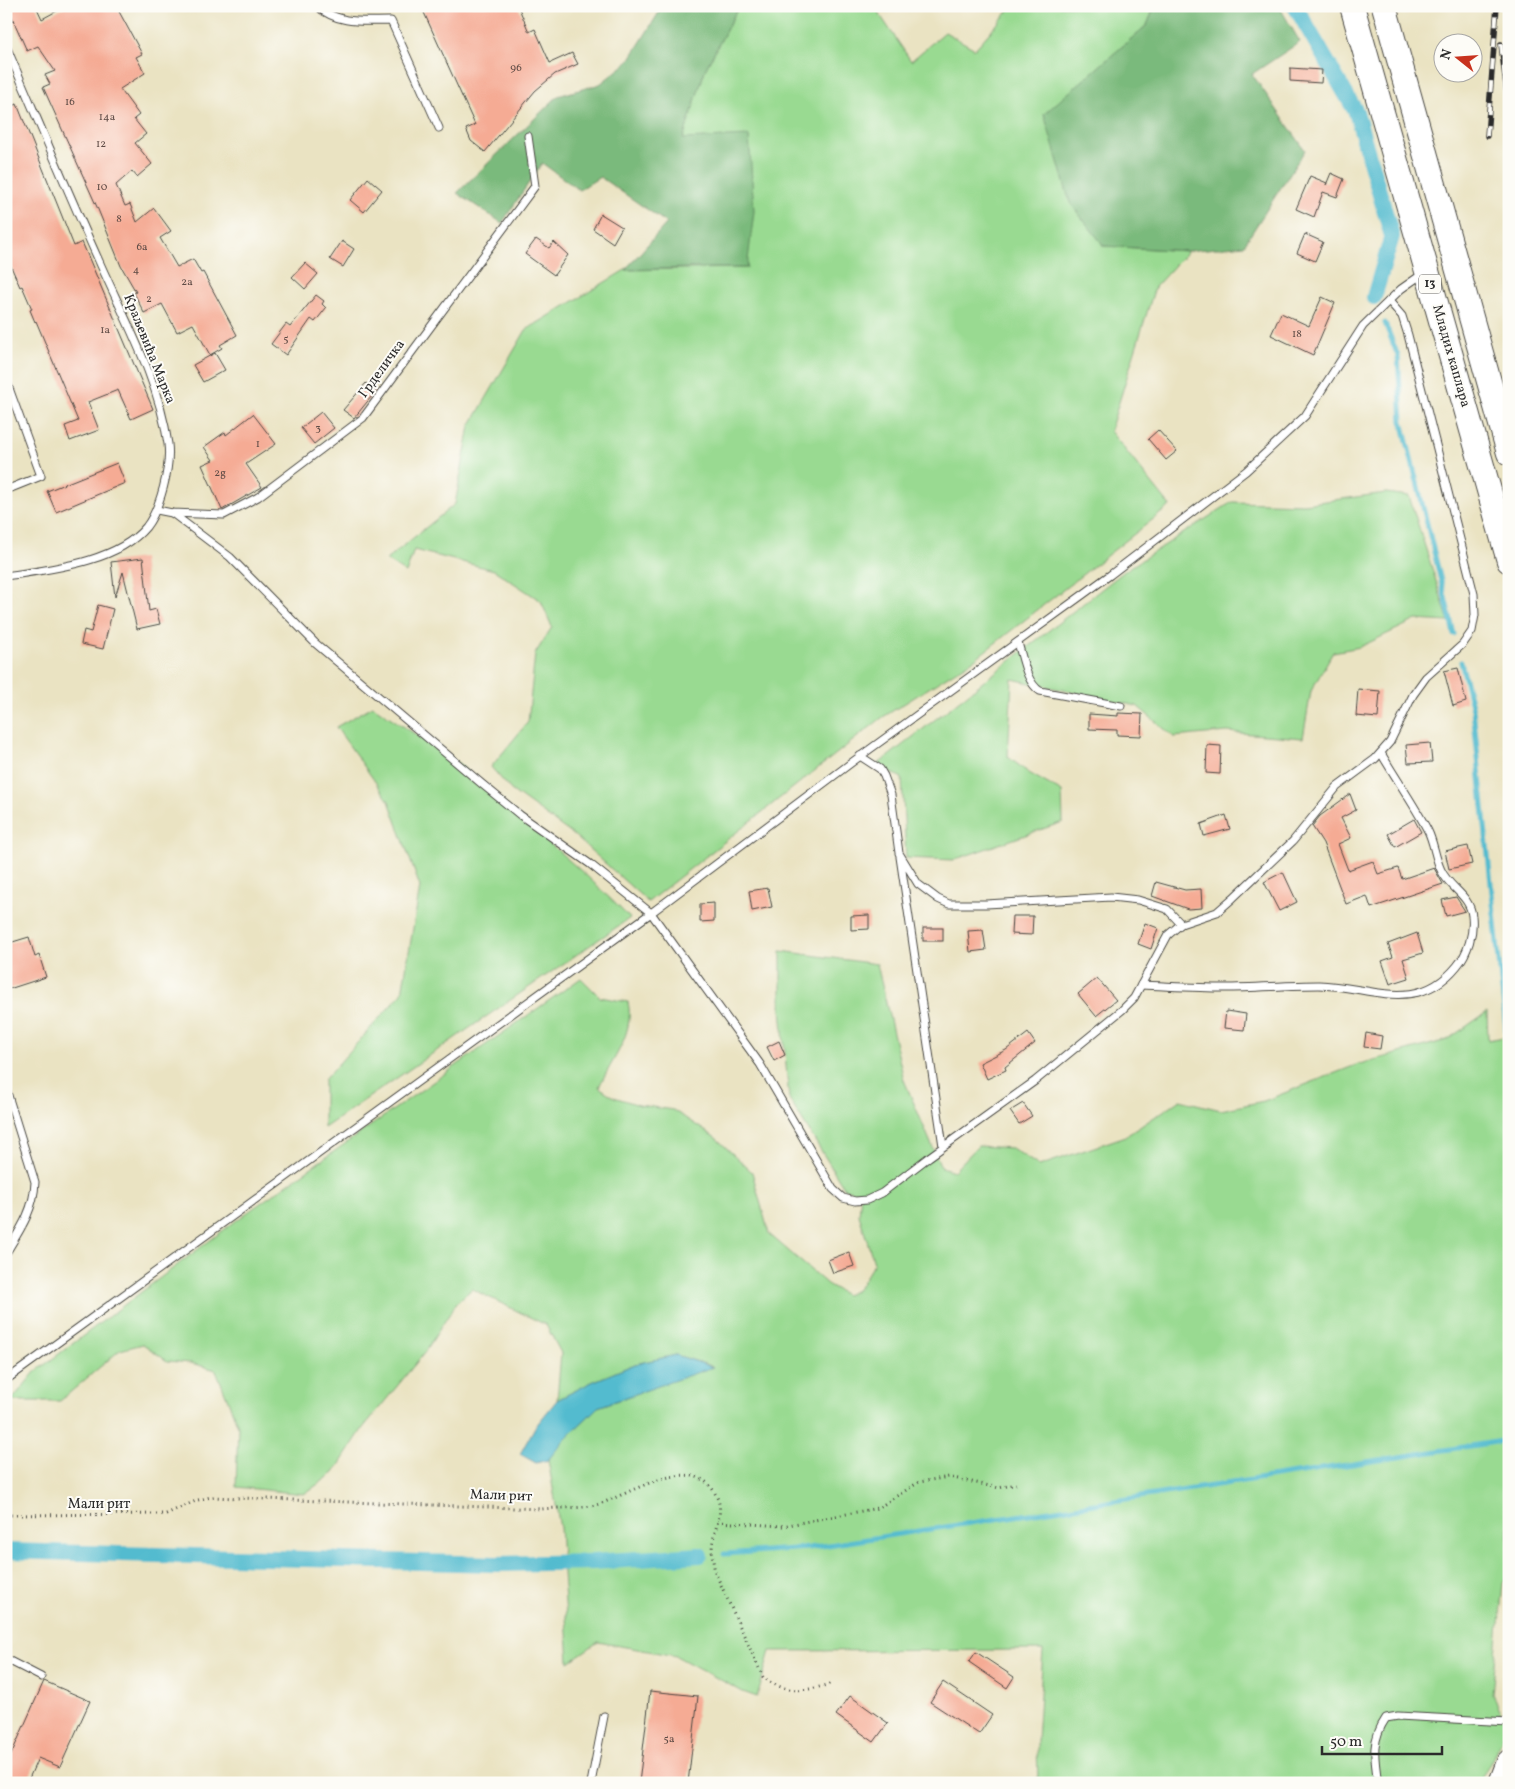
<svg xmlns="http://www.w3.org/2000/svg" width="1515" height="1789" font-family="Vollkorn,serif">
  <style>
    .green { fill: #99da91; stroke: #62825e }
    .forest { fill: #7aba7b; stroke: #527253 }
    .water { fill: #52bbcf; stroke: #3e737d }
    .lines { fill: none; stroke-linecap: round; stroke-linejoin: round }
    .stream { stroke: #52bbcf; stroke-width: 5 }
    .canal { stroke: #52bbcf; stroke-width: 16 }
    .building { fill: #f5ab94 }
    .lane-casing { stroke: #484742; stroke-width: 9 }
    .highway-casing { stroke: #484742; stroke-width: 26 }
    .path { stroke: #484742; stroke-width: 3; stroke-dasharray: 1 4; stroke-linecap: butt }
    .lane { stroke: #fff; stroke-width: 7 }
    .highway { stroke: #fff; stroke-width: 24 }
    .rail-casing { stroke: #2b2b2b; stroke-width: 5.5 }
    .rail { stroke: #fdfcf7; stroke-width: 4; stroke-dasharray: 11; stroke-linecap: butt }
    .labels { text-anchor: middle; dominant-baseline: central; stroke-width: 4; stroke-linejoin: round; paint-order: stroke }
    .number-label { font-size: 11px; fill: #5e4b45 }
    .shield { fill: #fdfcf7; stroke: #6a6a68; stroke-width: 1 }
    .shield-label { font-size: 12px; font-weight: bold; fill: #2b2b2b }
    .street-label { font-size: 14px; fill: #2b2b2b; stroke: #fdfcf7 }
  </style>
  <rect width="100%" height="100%" fill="#fdfcf7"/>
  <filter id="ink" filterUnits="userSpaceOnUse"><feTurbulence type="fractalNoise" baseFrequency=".02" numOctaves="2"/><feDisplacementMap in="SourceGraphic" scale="10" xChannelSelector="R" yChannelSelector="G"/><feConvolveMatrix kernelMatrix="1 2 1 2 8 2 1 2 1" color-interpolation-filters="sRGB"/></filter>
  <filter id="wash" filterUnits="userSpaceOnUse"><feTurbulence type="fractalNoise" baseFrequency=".0096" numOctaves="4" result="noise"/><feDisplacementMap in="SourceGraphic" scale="20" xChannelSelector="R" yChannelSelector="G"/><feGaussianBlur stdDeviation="1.12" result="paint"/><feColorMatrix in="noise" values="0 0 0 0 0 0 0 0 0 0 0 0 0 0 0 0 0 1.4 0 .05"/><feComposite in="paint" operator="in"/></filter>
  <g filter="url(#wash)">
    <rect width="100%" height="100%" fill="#eae3c2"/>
    <g class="green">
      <path d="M739,6h135l37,55 34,-29 30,17 38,-43h142l-8,19 -103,90 59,131 85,5 -33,36 -45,144 60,75 -195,153 -92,58 -235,185 -72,-65 -65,-47 -20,-23 37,-45 7,-68 17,-27 -11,-26 -47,-31 -80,-20 -8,23 -20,-13 69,-56 15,-78 56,-96 99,-60 122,-2 -65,-128 23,-70z"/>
      <path d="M1386,493l23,3 40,126 -33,-2 -56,27 -27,5 -22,39 -8,47 -76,-6 -53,5 -37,-31 -125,-27 -4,78 21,16 33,19 1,30 -110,38 -47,-2 -4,-80 -25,-13 249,-195 106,-68 72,2z"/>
      <path d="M373,706l84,56 131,115 42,41 -306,210v-48l78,-87 18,-106 -31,-86 -53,-74z"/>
      <path d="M781,951l96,13 27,116 37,87 13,4 24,-25 34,2 27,18 87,-30 54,-36 41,10 43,-9 92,-36 91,-25 40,-28 1,28 21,-4v536l-6,11 -11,112 16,33 -29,55h-441l-1,-42 6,-91 -273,1 -13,46 -14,-5 -67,-36 -78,-14 -29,20 -9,-134 -12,-68 16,-21 34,-32 114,-41 -36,-11 -41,9 -43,18 -35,18 4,-47 -15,-28 -74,-36 -15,13 -32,50 -62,76 -29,45 -30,21 -68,-7 2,-61 -22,-56 -25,-7 -24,-2 -24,-17 -23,6 -60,51h-49l24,-29 210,-158 336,-236 19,19 28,5c7,32 -16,57 -29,85l15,10 25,8 34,5 43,28 36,34 17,62 58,50 19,11 12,-6 16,-26 -15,-48 2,-21 -16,-5 -56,-90 -8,-90z"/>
    </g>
    <g class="forest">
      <path d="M660,6h79l-34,64 -22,69 66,-3 5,75 -7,57h-57l-65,2 42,-47 -67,-46 -21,13 -37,-27 -40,60 -45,-30 101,-97 42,-12 28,-22 30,-48z"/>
      <path d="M1155,6h124l21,36 -48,32 53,76 -61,95 -56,6 -84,-5 -34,-43 -26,-89 103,-89z"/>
    </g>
    <path class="water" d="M676,1355l37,12 -115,40 -33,32 -17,21 -12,3 -16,-9 15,-27 22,-27 35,-18 43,-18z"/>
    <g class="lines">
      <g class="stream">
        <path d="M1385,323l13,33 4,65 52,213"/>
        <path d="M1461,662l12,48 36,347"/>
        <path d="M724,1554l85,-6 700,-108"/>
      </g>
      <g class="canal">
        <path d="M1295,6l61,106 36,124 -18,61"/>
        <path d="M6,1551l490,13 97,-2 107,-7"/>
      </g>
    </g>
    <g id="blocks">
      <g class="building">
        <path d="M7,6h29l6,13 24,-13h50l26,48 -6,3 9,16 -25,16 19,26 -5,4 12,15 -11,9 17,21 -15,13 -5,-6 -16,14 9,21 5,-2 7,18 17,-14 17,23 -11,7 17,29 16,-8 8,14 2,-1 34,63 -17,10 2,3 -12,7 -17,-31 -16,8 -15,-28 -18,9 -10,-20 2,-1 -15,-26 -24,-59 -54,-120 7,-3 -5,-9 10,-4 -17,-25 -11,5z"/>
        <path d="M421,6h97l11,26 6,-3 15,34 22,-10 6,11 -23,10 -20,17 -50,61 -14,-11 -5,-12 9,-4z"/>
        <path d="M1290,68l32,2 -1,13 -31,-2z"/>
        <path d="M17,104l57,142 8,-4 71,167 -22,10 -13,-29 -30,12 11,28 -29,11 -5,-15 13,-5 -42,-100 -1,1 -5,-12 2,-1 -10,-23 -2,1 -11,-25 -3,1v-155z"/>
        <path d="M1331,173l13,6 -7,18 -14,-5 -9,25 -18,-8 14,-33 17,7 -1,2z"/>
        <path d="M368,178l14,12 -18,22 -14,-12z"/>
        <path d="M601,214l21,13 -9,16 -20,-14z"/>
        <path d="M1305,234l18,8 -8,19 -18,-8z"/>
        <path d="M536,239l13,9 5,-6 14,13 -14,20 -29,-21z"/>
        <path d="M342,241l12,8 -11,18 -13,-8z"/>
        <path d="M305,263l13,11 -13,15 -13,-12z"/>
        <path d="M316,295l8,6 -2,3 4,4 -11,14 -4,-3 -25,36 -15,-11 15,-20 4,3z"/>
        <path d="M1322,297l13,6 -22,52 -42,-20 10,-22 28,13z"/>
        <path d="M215,353l10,17 -22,12 -10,-17z"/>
        <path d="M366,383l10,8 -22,27 -11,-8z"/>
        <path d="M321,412l13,16 -20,16 -13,-16z"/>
        <path d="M253,414l23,30 -30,20 16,23 -40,23 -20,-45 11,-5 -9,-13 21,-15 1,3z"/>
        <path d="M1158,430l19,21 -11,9 -18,-21z"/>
        <path d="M117,463l8,20 -69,29 -9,-21z"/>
        <path d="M143,558l6,53 7,-2 4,15 -23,5 -14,-57 -8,25 -4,-35z"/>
        <path d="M98,605l15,4 -10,40 -22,-5 3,-14 7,2z"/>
        <path d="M1458,668l8,34 -13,4 -9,-35z"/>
        <path d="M1358,689l22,2 -2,27 -22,-2z"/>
        <path d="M1118,713l24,1 -1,22 -24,-1v-5l-28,-1v-15l29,2z"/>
        <path d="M1430,743l2,19 -24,1 -2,-18z"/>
        <path d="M1207,745l14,1 -1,28 -14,-1z"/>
        <path d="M1350,794l6,16 -15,8 10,20 -13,6 10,26 25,-9 5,13 20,-6 4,11 32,-11 9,16 -72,24 -4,-12 -21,8 -23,-61 -11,-17 8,-10z"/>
        <path d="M1226,815l4,14 -26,7 -3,-12z"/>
        <path d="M1414,819l7,13 -26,15 -7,-13z"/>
        <path d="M1468,846l4,18 -23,5 -4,-18z"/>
        <path d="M1283,872l14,30 -18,9 -15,-29z"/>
        <path d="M1156,882l29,8 16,-1 1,19 -14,1 -36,-13z"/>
        <path d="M768,888l4,19 -20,4 -3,-20z"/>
        <path d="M1456,897l9,14 -19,5 -4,-16z"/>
        <path d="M714,903v18l-14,1v-18z"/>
        <path d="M869,915v14l-18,1v-14z"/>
        <path d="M1012,916h21l-1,19 -21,-1z"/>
        <path d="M1145,923l13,5 -7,21 -13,-5z"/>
        <rect x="923" y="928" width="20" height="13"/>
        <path d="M983,930l3,20 -16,2 -2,-21z"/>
        <path d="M1417,933l6,20 -20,6 6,19 -19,6 -8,-23 11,-4 -5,-13z"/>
        <path d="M29,937l6,20 4,-2 7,22 -40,13v-46z"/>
        <path d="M1097,978l19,22 -20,16 -18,-22z"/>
        <path d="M1226,1011l20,3 -2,16 -20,-2z"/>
        <path d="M1028,1033l7,10 -30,24 1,3 -19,9 -7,-16 26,-13z"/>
        <path d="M1366,1033l16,3 -2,13 -16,-2z"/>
        <path d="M779,1041l6,14 -11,6 -7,-14z"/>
        <path d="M1023,1103l9,13 -13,8 -9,-13z"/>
        <path d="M849,1252l5,14 -21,7 -5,-13z"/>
        <path d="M976,1652l38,25 -7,11 -38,-26z"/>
        <path d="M44,1681l46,20 -30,66 -22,-9 -11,25h-21v-17z"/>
        <path d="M943,1682l49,33 -13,19 -49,-32z"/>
        <path d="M650,1691l48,5 -10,87h-49z"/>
        <path d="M850,1696l38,27 -14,19 -38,-27z"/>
      </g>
    </g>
  </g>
  <g filter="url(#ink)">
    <use href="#blocks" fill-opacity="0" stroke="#484742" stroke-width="1"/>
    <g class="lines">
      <g class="lane-casing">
        <g id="lane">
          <path d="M317,6c22,19 46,15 74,15l48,107"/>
          <path d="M6,46c31,72 61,144 93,215 26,59 60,119 69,183 3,23 -8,65 -22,83 -30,36 -96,42 -140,49"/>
          <path d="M6,380l35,96 -35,14"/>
          <path d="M157,510l15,3 52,2 34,-18 105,-79 172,-232 -7,-50"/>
          <path d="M172,513l58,44 85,86 167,141 38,31 70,49 61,49 204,-153 255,-185 136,-104 59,-55 58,-90 38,-37 20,-14"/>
          <path d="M1018,643c5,15 8,39 22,48l81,15"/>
          <path d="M860,756l20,13 4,7 7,19 8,58 19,31 20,15 11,5h37l125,-7 27,3 29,9 14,15"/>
          <path d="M900,857l43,289"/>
          <path d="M1141,985c27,1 55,3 83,3 32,0 63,-3 95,-3 51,1 98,30 138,-19 11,-13 17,-33 15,-50 -2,-21 -23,-28 -31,-46 -6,-12 -7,-27 -13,-39 -14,-27 -32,-52 -47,-78"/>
          <path d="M6,1089l29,93c-1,28 -15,48 -29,71"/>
          <path d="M6,1380l645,-467 109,151 73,125 10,9 12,3 12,-1 15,-7 47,-36 106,-76 87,-71 12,-12 34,-63 13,-11 36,-12 16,-14 60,-57 44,-54 38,-28 15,-17 23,-47 13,-18 37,-33 9,-13 3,-16 -1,-21 -66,-259 -6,-19 -13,-15"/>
          <path d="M6,1659l35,18"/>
          <path d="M591,1783l13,-67"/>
          <path d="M1378,1783c-4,-26 -7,-43 8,-65l12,-2 111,6"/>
        </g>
      </g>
      <g class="highway-casing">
        <g id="highway">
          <path d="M1352,6l157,555"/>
          <path d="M1384,6l125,447"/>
          <path d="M1501,1783l8,-21"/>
        </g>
      </g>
      <g class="path">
        <path d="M6,1515l160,-1 32,-14 13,-3 331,12c17,-2 38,0 54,-4 32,-9 103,-59 122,-5 5,14 -3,27 -5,41 -2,10 0,20 2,31l48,105c21,17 44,15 69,6"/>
        <path d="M717,1522l66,4 95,-18 41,-26 30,-5 50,11 17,-4"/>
      </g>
      <use href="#lane" class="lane"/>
      <use href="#highway" class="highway"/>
      <g class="rail-casing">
        <g id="rail">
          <path d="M1501,44l8,67"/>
          <path d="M1487,136l10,-130"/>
        </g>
      </g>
      <use href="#rail" class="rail"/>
    </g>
  </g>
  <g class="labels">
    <g class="number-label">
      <text x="516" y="68">96</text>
      <text x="70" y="102">16</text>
      <text x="107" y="117">14a</text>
      <text x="101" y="144">12</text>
      <text x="102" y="187">10</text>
      <text x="119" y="219">8</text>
      <text x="142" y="247">6a</text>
      <text x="136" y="270">4</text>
      <text x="187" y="282">2a</text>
      <text x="149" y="299">2</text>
      <text x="105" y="330">1a</text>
      <text x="1297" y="334">18</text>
      <text x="286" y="339">5</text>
      <text x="318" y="428">3</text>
      <text x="258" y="444">1</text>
      <text x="220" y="473">2g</text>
      <text x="669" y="1739">5a</text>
    </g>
    <rect class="shield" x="1419" y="274.5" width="22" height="19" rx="4"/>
    <g class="shield-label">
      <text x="1430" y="284">13</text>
    </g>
    <g class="street-label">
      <text transform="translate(149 349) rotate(68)">Краљевића Марка</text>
      <text transform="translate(1451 356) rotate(74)">Младих каплара</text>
      <text transform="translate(382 369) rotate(-54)">Грделичка</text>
      <text transform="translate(501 1496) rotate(2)">Мали рит</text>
      <text x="99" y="1504">Мали рит</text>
    </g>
  </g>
  <rect width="1515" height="1789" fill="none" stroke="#fdfcf7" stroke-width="25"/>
  <g transform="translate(1458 58) rotate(287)"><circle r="24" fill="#fdfcf7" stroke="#a9a8a5"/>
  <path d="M0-4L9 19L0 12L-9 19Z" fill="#c8321e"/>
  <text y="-8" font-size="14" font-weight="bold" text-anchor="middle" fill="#2b2b2b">N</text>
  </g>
  <path d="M1322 1746v8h120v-8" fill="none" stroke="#2b2b2b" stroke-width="2.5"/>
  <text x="1330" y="1746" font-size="15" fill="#2b2b2b" stroke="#fdfcf7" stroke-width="4" paint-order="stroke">50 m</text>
</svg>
